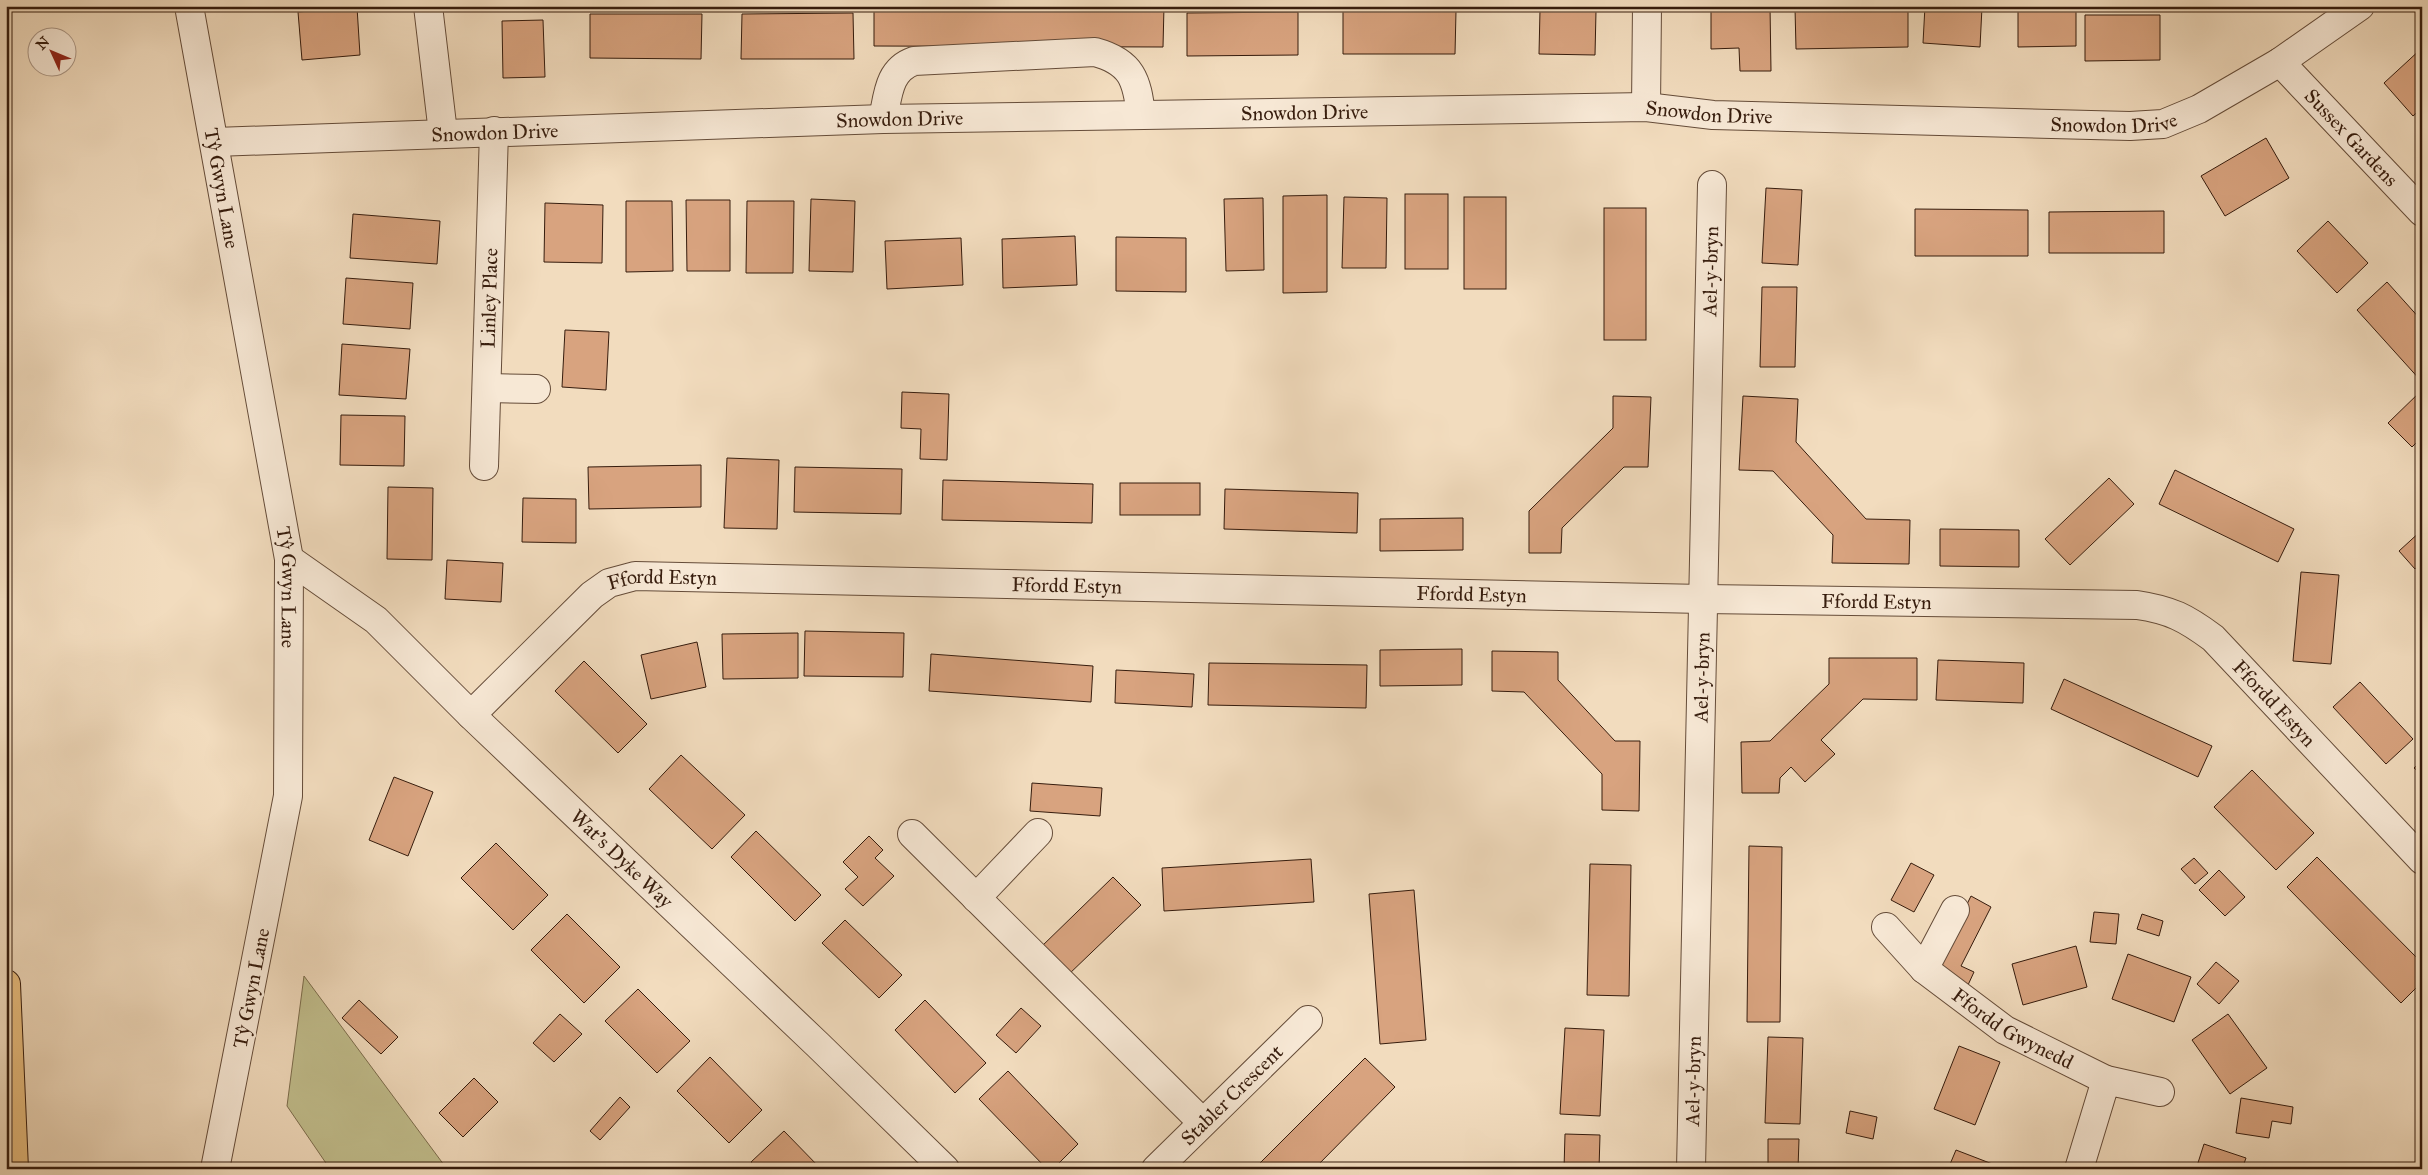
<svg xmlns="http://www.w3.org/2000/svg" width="2428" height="1175" font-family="'IM FELL Great Primer',serif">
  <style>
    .green { fill: #c1be8d; stroke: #7c6d4d }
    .building { fill: #d8a37f; stroke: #361c0d }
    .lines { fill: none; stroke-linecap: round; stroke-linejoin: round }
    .minor-casing { stroke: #654c39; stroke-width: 30 }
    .highway-casing { stroke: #361c0d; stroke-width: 30 }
    .minor { stroke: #f7e8d5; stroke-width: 28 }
    .highway { stroke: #e9be7f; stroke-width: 28 }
    .labels { text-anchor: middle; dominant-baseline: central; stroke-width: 5; stroke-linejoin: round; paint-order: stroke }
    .street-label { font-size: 20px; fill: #361c0d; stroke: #f7e8d5 }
  </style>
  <rect width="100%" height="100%" fill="#f2dcbe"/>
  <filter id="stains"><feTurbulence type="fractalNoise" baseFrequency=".004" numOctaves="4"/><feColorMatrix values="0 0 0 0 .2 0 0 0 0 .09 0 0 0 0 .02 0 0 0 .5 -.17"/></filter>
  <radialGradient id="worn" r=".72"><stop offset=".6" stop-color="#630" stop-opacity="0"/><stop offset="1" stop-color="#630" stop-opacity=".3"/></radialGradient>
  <path class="green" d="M304,976l143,193h-117l-43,-63z"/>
  <g class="building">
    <path d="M874,6h290l-1,41 -289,-1z"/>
    <path d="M1711,6h59l1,65h-31l-1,-23 -28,1z"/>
    <path d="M1925,6l57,1 -2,40 -57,-4z"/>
    <path d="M357,7l3,48 -58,5 -4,-48z"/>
    <path d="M1908,7v40l-112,2 -1,-41z"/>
    <path d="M2076,7v39l-58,1v-39z"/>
    <path d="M1343,10l113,1 -1,43h-112z"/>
    <path d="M1540,10l56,1 -1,44 -56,-1z"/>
    <path d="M1298,12v43l-111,1v-43z"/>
    <path d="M853,13l1,46h-113l1,-45z"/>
    <path d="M590,14h112l-1,45 -111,-1z"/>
    <path d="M2085,15h75v45l-75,1z"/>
    <path d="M543,20l2,57 -42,1 -1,-57z"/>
    <path d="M2422,48v60l-9,8 -29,-33z"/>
    <path d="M2266,138l23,40 -64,38 -24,-40z"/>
    <path d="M1766,188l36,2 -4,75 -36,-2z"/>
    <rect x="1405" y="194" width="43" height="75"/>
    <path d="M1327,195v97l-44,1v-97z"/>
    <path d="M1344,197l43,1 -1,70h-44z"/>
    <rect x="1464" y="197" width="42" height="92"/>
    <path d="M1263,198l1,72 -38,1 -2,-72z"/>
    <path d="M811,199l44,2 -2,71 -44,-1z"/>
    <path d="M686,200h44v71h-43z"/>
    <path d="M626,201h46l1,70 -47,1z"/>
    <path d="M747,201h47l-1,72h-47z"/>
    <path d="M545,203l58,2 -1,58 -58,-1z"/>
    <rect x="1604" y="208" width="42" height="132"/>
    <path d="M1915,209l113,1v46h-113z"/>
    <path d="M2164,211v42h-115v-41z"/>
    <path d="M353,214l87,7 -3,43 -87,-6z"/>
    <path d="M2328,221l40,42 -31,30 -40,-42z"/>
    <path d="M1075,236l2,49 -74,3 -1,-49z"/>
    <path d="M1116,237l70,1v54l-70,-1z"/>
    <path d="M961,238l2,47 -76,4 -2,-48z"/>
    <path d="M346,278l67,5 -3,46 -67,-5z"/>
    <path d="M2387,282l35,39v61l-65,-72z"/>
    <path d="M1762,287h35l-2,80h-35z"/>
    <path d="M565,330l44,2 -3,58 -44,-3z"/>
    <path d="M342,344l68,5 -4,50 -67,-4z"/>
    <path d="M2422,390v47l-10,10 -24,-24z"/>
    <path d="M902,392l47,2 -2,66 -27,-1 1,-30 -20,-1z"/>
    <path d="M1613,396l38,1 -3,70h-24l-62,61 -1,25h-32v-42l84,-83z"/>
    <path d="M1743,396l55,3 -2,43 70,77 44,1 -1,44 -77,-1 1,-28 -60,-64 -34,-1z"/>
    <path d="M341,415l64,1 -1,50 -64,-1z"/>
    <path d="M727,458l52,2 -2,69 -53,-1z"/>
    <path d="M701,465v42l-112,2 -1,-42z"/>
    <path d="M795,467l107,2 -1,45 -107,-2z"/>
    <path d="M2175,470l119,59 -16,33 -119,-58z"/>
    <path d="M2109,478l25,26 -64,61 -25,-26z"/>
    <path d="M943,480l150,4 -1,39 -150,-3z"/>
    <rect x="1120" y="483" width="80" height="32"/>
    <path d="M388,487l45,1 -1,72 -45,-1z"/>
    <path d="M1225,489l133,4 -1,40 -133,-4z"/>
    <path d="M523,498l53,1v44l-54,-1z"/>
    <path d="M1463,518v32l-83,1v-32z"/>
    <path d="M1940,529l79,1v37l-79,-1z"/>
    <path d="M2422,530v33l-7,6 -16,-18z"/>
    <path d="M447,560l56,3 -2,39 -56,-3z"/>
    <path d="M2301,572l38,3 -8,89 -38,-3z"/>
    <path d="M805,631l99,2 -1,44 -99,-1z"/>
    <path d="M798,633v45l-75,1 -1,-45z"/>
    <path d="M697,642l9,45 -55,12 -10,-44z"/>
    <path d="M1462,649v36l-82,1v-36z"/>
    <path d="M1492,651l66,1v28l57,61h25l-1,70 -37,-1v-36l-78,-82 -32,-1z"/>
    <path d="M931,654l162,12 -2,36 -162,-11z"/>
    <path d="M1829,658h88v42l-54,-1 -42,41 14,14 -30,28 -14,-15 -11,11 -1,15h-37l-1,-51 29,-1 59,-57z"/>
    <path d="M1938,660l86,3 -1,40 -87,-3z"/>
    <path d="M584,661l63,63 -29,29 -63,-62z"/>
    <path d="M1209,663l158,2 -1,43 -158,-3z"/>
    <path d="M1116,670l78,4 -2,33 -77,-4z"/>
    <path d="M2064,679l148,67 -14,31 -147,-68z"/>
    <path d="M2360,682l53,57 -27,25 -53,-57z"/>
    <path d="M681,755l64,60 -33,34 -63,-60z"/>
    <path d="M2422,760v15l-8,-7z"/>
    <path d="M2252,770l62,63 -38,37 -62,-63z"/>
    <path d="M394,777l39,15 -25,64 -39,-16z"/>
    <path d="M1032,783l70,5 -2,28 -70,-5z"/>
    <path d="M756,831l65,64 -26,26 -64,-64z"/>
    <path d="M869,836l14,14 -8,8 19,18 -31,30 -18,-17 13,-12 -15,-15z"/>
    <path d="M496,843l52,52 -35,35 -52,-52z"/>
    <path d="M1749,846l33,1 -2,175h-33z"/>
    <path d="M2317,857l105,106v19l-21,21 -114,-116z"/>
    <path d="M2194,858l14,15 -13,11 -14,-15z"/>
    <path d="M1311,859l3,43 -150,9 -2,-43z"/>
    <path d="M1911,863l23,12 -20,37 -23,-12z"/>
    <path d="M1590,864l41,1 -2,131 -42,-1z"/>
    <path d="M2219,870l26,27 -20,19 -26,-26z"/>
    <path d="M1113,877l28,28 -74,71 -27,-28z"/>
    <path d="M1414,890l12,150 -46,4 -11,-150z"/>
    <path d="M1971,896l20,11 -30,59 13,6 -6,13 -33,-16z"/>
    <path d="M2094,912l25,2 -3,30 -26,-2z"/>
    <path d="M567,914l53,53 -36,36 -53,-53z"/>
    <path d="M2142,914l21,7 -4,15 -22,-7z"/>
    <path d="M845,920l57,55 -23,23 -57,-55z"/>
    <path d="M2076,946l11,41 -64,18 -11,-41z"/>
    <path d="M2128,954l63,23 -17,45 -62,-23z"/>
    <path d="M2216,962l23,19 -20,23 -22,-20z"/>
    <path d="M638,989l52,52 -33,32 -52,-52z"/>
    <path d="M359,1000l39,37 -17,17 -39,-36z"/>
    <path d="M925,1000l61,63 -31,30 -60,-63z"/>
    <path d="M1021,1008l20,18 -25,27 -20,-18z"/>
    <path d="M560,1014l22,20 -28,28 -21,-19z"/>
    <path d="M2228,1014l39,54 -37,26 -38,-54z"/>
    <path d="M1565,1028l39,2 -4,86 -40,-2z"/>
    <path d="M1768,1037l35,1 -3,86 -35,-1z"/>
    <path d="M1959,1046l41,16 -25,63 -41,-16z"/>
    <path d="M710,1057l52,53 -33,33 -52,-52z"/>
    <path d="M1365,1058l30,29 -81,82h-50l-5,-5z"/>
    <path d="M1008,1071l70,73 -25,25h-6l-68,-70z"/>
    <path d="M474,1078l24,24 -35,35 -24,-24z"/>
    <path d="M620,1097l10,10 -30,33 -10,-9z"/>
    <path d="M2241,1098l52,9 -2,17 -19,-3 -3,17 -33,-5z"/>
    <path d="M1850,1111l27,6 -4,22 -27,-6z"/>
    <path d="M784,1131l37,38h-64l-6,-7z"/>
    <path d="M1565,1134l35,1 -1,34h-35z"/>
    <path d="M1768,1139h31l-1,30h-30z"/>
    <path d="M2204,1144l42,14 -4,11h-46z"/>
    <path d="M1956,1150l39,15 -1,4h-46z"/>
  </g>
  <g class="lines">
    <g class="minor-casing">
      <g id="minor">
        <path id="s1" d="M189,6l100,553 -1,237 -73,373"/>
        <path d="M428,6l15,127"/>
        <path id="s2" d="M2280,62l142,150"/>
        <path d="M1646,107l1,-101"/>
        <path d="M883,119c5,-23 5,-49 31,-58l181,-9c37,10 42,28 46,63"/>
        <path id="s3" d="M215,142l668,-23 763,-12 67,8 417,11 33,-2 36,-15 81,-47 80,-56"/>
        <path d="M487,388l49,1"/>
        <path id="s4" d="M484,466l10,-335"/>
        <path id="s5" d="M289,559l87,61 95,95 347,330 127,124"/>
        <path id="s6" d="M471,715l121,-120 17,-12 26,-7 1068,23 434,6c34,5 49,13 76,33l209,222"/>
        <path d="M912,834l290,288"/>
        <path d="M976,898l62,-65"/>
        <path id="s7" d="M1886,927l38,42 81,61 101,50"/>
        <path d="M1924,969l31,-59"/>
        <path id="s8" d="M1156,1169l152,-149"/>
        <path id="s9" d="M1691,1169l21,-984"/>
        <path d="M2079,1169l27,-89 54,12"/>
      </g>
    </g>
    <g class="highway-casing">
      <path id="highway" d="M6,984l8,185"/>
    </g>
    <use href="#minor" class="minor"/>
    <use href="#highway" class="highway"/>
  </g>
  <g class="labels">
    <g class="street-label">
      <text stroke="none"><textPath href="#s3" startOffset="1090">Snowdon Drive</textPath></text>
      <text stroke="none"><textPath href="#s3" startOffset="1495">Snowdon Drive</textPath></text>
      <text stroke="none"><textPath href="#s3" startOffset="685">Snowdon Drive</textPath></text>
      <text stroke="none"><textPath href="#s3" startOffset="1900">Snowdon Drive</textPath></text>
      <text stroke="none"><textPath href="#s3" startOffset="280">Snowdon Drive</textPath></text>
      <text stroke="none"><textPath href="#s2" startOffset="104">Sussex Gardens</textPath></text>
      <text stroke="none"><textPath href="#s1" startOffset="185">Tŷ Gwyn Lane</textPath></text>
      <text stroke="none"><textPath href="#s9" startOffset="898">Ael-y-bryn</textPath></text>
      <text stroke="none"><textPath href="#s4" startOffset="168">Linley Place</textPath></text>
      <text stroke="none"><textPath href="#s6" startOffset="245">Ffordd Estyn</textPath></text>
      <text stroke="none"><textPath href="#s6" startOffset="650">Ffordd Estyn</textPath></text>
      <text stroke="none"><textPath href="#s1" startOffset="590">Tŷ Gwyn Lane</textPath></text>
      <text stroke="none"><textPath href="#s6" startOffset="1055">Ffordd Estyn</textPath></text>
      <text stroke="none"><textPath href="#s6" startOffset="1460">Ffordd Estyn</textPath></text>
      <text stroke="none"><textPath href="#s9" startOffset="492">Ael-y-bryn</textPath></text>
      <text stroke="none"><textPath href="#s6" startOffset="1894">Ffordd Estyn</textPath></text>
      <text stroke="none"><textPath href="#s5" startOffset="449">Wat's Dyke Way</textPath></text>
      <text transform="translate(251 988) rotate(-79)">Tŷ Gwyn Lane</text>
      <text stroke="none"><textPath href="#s7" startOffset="164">Ffordd Gwynedd</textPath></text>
      <text stroke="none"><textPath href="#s9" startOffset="88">Ael-y-bryn</textPath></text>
      <text stroke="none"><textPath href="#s8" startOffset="106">Stabler Crescent</textPath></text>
    </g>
  </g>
  <rect width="2428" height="1175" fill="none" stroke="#f2dcbe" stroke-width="25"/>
  <rect x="8" y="8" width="2413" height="1160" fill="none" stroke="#361c0d" stroke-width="2.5"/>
  <rect x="12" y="12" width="2403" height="1150" fill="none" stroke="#361c0d"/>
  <g transform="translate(52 52) rotate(314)"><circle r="24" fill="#f7e8d5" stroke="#aa9685"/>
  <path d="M0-4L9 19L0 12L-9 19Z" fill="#8f2418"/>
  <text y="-8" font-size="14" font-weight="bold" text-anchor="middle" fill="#361c0d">N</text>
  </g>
  <rect width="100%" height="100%" filter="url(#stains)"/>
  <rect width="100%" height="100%" fill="url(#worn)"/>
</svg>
